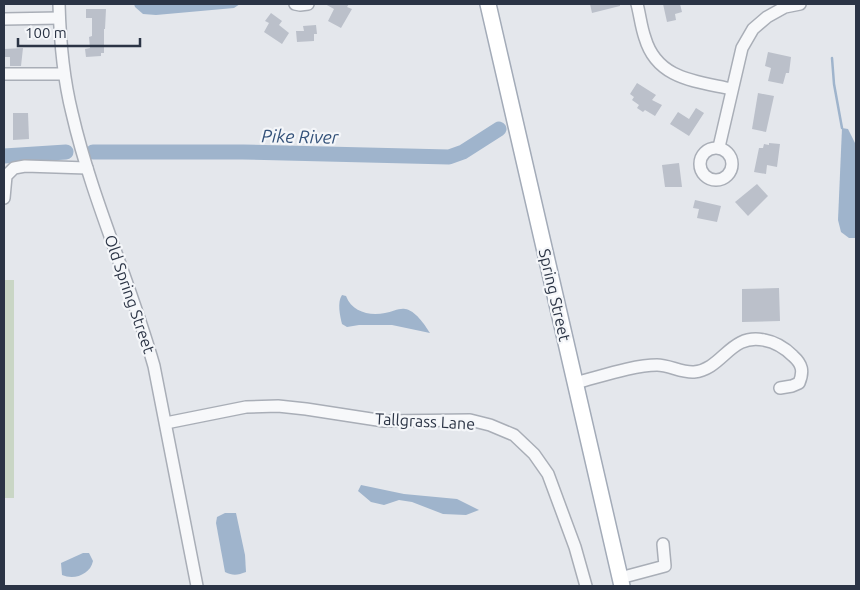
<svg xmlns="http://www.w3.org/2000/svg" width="860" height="590" font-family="Ubuntu,sans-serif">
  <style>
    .green { fill: #c9d6c5 }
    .water { fill: #9fb4cc }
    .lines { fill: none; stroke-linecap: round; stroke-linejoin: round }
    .stream { stroke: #9fb4cc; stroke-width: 2.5 }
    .river { stroke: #9fb4cc; stroke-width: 15 }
    .building { fill: #bbc0ca }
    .minor-casing { stroke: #a9aeb7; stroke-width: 14 }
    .major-casing { stroke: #a3abb8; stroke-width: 18 }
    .minor { stroke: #f7f8fa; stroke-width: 11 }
    .major { stroke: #fff; stroke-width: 15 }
    .labels { text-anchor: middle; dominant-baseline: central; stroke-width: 4.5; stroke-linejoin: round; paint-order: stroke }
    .street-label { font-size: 16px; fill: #2b3445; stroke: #f4f6f9 }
    .water-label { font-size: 18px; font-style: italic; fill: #34527a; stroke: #f4f6f9 }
  </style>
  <rect width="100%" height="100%" fill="#e4e7ec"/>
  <rect class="green" x="4" y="280" width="10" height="218"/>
  <g class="water">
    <path d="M134,4h106l-6,4 -78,7 -13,-1 -8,-7z"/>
    <path d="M842,128l6,1 8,16v93h-7l-8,-6 -3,-12z"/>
    <path d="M342,295l4,1c6,16 23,20 39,17 7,-1 14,-5 20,-4 10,1 20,16 25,24l-38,-8h-33l-12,2 -5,-3c-2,-8 -5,-22 0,-29z"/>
    <path d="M361,485l43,9 53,5 22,11 -13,5 -23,-1 -31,-12 -13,-2 -15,5 -13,-3 -13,-11z"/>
    <path d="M225,513h11l9,42 1,17c-8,3 -13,4 -21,0l-9,-49 1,-6z"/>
    <path d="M83,553h6l4,8c-3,14 -19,19 -31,14l-1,-12z"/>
  </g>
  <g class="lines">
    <path class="stream" d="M832,58l2,26 8,44"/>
    <g class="river">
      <path d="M93,152h150l206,5 14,-5 36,-23"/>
      <path d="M4,156l62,-4"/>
    </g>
  </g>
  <g class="building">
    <path d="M325,4h24l-2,3 5,2 -11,19 -13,-7 6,-12z"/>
    <path d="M590,4h30v2l-28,7z"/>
    <path d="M663,4h17l2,8 -7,2 1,6 -9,2z"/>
    <path d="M86,9h20l-1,20h-1v24h-3v3l-15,1 -1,-8 5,-1 -1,-11 3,-1v-18h-6z"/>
    <path d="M271,13l11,8 -3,4 10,8 -7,11 -18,-12 5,-9 -4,-2z"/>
    <path d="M316,25l1,9h-3v7l-17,1 -1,-11h8l-1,-5z"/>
    <path d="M23,48l-2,18h-11v-9h-6v-8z"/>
    <path d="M768,52l23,5 -2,16h-3l-3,11 -15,-3 3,-13 -6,-2z"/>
    <path d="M637,83l19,12 -4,5 10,5 -7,11 -10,-6 -2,2 -6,-4 2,-3 -7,-5 2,-3 -4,-3z"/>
    <path d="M758,93l16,3 -8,36 -14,-3z"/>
    <path d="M696,108l8,5 -15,23 -19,-12 8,-12 11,7z"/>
    <path d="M13,113h15l1,26 -16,1z"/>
    <path d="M769,143l11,1 -3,23 -10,-2 -1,9 -12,-2 5,-24h4l1,-4 5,1z"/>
    <path d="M679,163l3,24h-17l-3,-22z"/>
    <path d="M757,184l11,12 -20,20 -13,-14z"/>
    <path d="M695,200l26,6 -4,16 -20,-4 2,-9 -6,-1z"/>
    <path d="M779,288l1,33 -38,1v-33z"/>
  </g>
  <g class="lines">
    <g class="minor-casing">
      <g id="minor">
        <path d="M59,4c1,37 4,73 13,109 20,87 58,168 82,253l43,220"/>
        <path d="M295,4l5,1 8,-1"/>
        <path d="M637,4c3,11 4,23 8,34 12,41 50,43 86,51"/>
        <path d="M4,19l55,-1"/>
        <path d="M4,74h60"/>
        <path d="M719,147l23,-99 11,-19 14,-12 18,-10 15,-3"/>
        <circle cx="716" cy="164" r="16"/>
        <path d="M4,198l2,-22 8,-8 11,-2 62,2"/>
        <path d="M575,383c24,-6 58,-18 82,-18 12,0 25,8 37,7 29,-3 36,-39 70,-32 11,2 21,8 29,16 9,8 11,15 6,27l-7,3 -12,2"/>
        <path d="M166,423l80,-16 32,-1 28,3 78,12 86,-1 20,5 24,10 20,19 14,20 27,73 11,39"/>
        <path d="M620,578l45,-12 -2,-22"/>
      </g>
    </g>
    <g class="major-casing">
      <path id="major" d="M488,4l134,582"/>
    </g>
    <use href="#minor" class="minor"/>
    <use href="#major" class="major"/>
  </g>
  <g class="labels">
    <g class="street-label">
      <text transform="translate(130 294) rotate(71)">Old Spring Street</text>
      <text transform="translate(555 295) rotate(77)">Spring Street</text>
      <text transform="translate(425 421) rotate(3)">Tallgrass Lane</text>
    </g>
    <g class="water-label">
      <text transform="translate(300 136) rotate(1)">Pike River</text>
    </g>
  </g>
  <rect width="860" height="590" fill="none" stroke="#2b3445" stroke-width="10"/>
  <path d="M18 38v8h122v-8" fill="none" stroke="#2b3445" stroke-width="2.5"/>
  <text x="25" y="38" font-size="15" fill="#2b3445" stroke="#f4f6f9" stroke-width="4" paint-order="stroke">100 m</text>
</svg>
